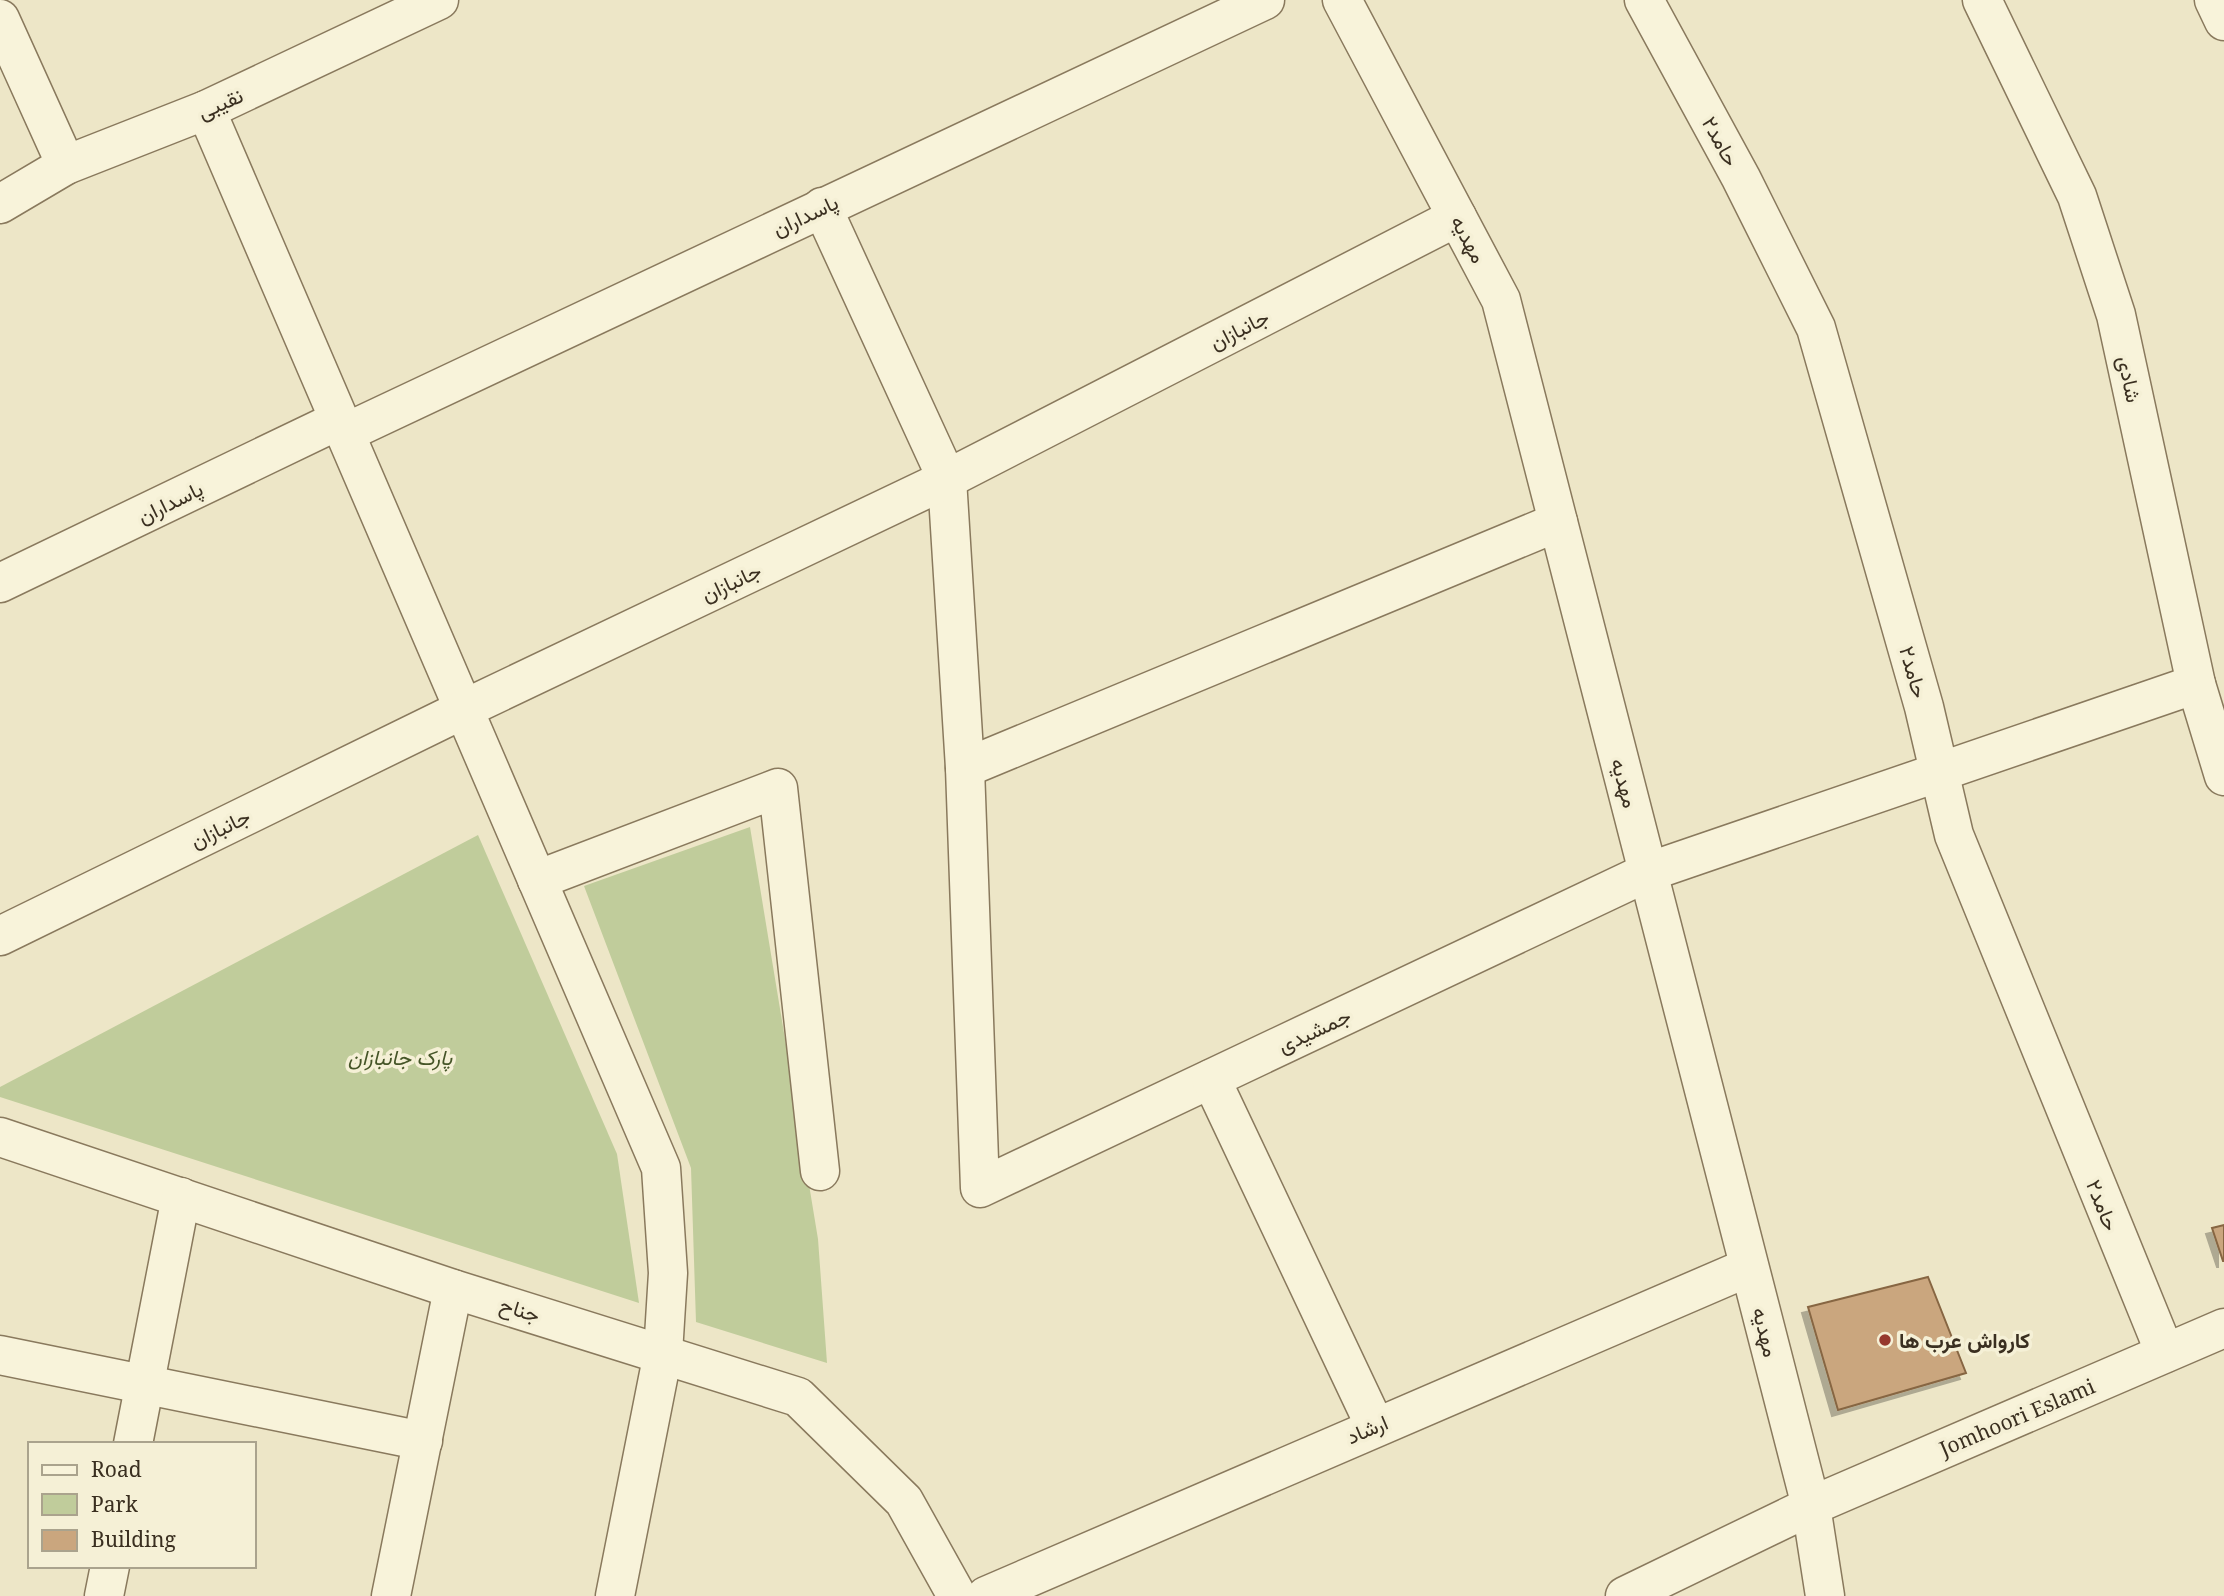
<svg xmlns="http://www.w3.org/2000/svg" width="2224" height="1596" font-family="'Noto Serif',Vazirmatn,serif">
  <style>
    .green { fill: #c0cc9b }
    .building { fill: #caa67e; stroke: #876643; stroke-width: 2; filter: url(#shadow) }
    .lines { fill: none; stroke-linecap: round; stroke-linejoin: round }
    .minor-casing { stroke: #89795d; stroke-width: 41 }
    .tertiary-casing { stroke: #89795d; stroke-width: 41 }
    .minor { stroke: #f8f3da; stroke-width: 38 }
    .tertiary { stroke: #f8f3da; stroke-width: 38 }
    .poi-dot { fill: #96392e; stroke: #f5f0d6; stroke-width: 2.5 }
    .labels { text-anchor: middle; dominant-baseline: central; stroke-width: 7; stroke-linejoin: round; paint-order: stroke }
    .street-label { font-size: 21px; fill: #3a2f20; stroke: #f5f0d6 }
    .park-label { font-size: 21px; font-style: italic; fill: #455527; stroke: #f5f0d6 }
    .poi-label { font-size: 21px; font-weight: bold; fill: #3a2f20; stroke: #f5f0d6; text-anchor: start }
  </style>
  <defs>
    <filter id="shadow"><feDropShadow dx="-6" dy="6" stdDeviation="0" flood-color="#0004"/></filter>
  </defs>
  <rect width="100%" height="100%" fill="#ede6c7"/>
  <g class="green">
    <path d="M750,827l68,412 9,124 -131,-41 -5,-154 -107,-282z"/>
    <path d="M478,835l139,319 22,149 -639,-206v-10z"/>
  </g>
  <g class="building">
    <path d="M2224,1225v36h-1l-11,-33z"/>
    <path d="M1928,1277l38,96 -128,37 -30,-103z"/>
  </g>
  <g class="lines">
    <g class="minor-casing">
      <g id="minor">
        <path d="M1644,0l97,178 75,150 108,379 30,128 211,518"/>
        <path d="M1982,0l95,196 39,119 80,369 28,92"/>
        <path d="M2214,0l10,21"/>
        <path d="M0,19l66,146"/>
        <path d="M206,110l455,1058 7,105 -5,80 -48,243"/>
        <path d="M0,204l66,-39 140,-55 233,-110"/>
        <path d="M822,207l125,272 18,289 15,420 668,-316 548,-188"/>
        <path d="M345,433l920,-433"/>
        <path d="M0,583l339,-163"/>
        <path d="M965,768l593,-246"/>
        <path d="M537,880l241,-92 42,383"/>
        <path d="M0,936l464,-227 483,-230 510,-262"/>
        <path d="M1211,1079l164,347"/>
        <path d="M0,1137l453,152 345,108 106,104 53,95"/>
        <path d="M0,1355l423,86"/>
        <path d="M133,1444l48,-247"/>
        <path d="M104,1596l6,-30"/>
        <path d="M391,1596l62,-307"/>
        <path d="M986,1596l763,-329"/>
      </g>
    </g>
    <g class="tertiary-casing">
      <g id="tertiary">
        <path d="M1342,0l159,300 310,1206 14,90"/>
        <path d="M1625,1596l186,-90 413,-178"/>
      </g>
    </g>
    <use href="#minor" class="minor"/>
    <use href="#tertiary" class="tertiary"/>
  </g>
  <circle class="poi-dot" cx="1885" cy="1340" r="7"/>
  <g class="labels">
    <g class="street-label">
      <text transform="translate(220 103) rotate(-24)">نقیبی</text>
      <text transform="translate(1721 141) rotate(61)">حامد۲</text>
      <text transform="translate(805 215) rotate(-25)">پاسداران</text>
      <text transform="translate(1469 239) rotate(62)">مهدیه</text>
      <text transform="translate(1239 329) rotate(-27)">جانبازان</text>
      <text transform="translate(2130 379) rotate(78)">شادی</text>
      <text transform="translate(170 502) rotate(-26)">پاسداران</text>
      <text transform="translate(731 582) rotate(-25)">جانبازان</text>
      <text transform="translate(1914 672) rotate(74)">حامد۲</text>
      <text transform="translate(1625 783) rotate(75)">مهدیه</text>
      <text transform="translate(220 828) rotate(-26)">جانبازان</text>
      <text transform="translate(1314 1030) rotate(-25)">جمشیدی</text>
      <text transform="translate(2103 1205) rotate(68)">حامد۲</text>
      <text transform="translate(520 1309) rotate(17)">جناح</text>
      <text transform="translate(1766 1332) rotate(76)">مهدیه</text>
      <text transform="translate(2017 1417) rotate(-23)">Jomhoori Eslami</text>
      <text transform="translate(1367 1429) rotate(-23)">ارشاد</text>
    </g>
    <g class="park-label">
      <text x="400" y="1057">پارک جانبازان</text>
    </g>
    <g class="poi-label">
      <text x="1899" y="1340">کارواش عرب ها</text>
    </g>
  </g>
  <rect x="28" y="1442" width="228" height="126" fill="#f5f0d6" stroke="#aaa38d" stroke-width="2"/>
  <rect x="42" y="1465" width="35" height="10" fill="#f8f3da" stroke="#aaa38d" stroke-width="2"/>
  <text x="91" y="1477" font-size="21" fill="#3a2f20">Road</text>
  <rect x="42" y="1494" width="35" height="21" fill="#c0cc9b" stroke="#aaa38d" stroke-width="2"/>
  <text x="91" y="1512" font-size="21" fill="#3a2f20">Park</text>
  <rect x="42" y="1530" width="35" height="21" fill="#caa67e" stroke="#aaa38d" stroke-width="2"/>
  <text x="91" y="1547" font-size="21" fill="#3a2f20">Building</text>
</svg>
